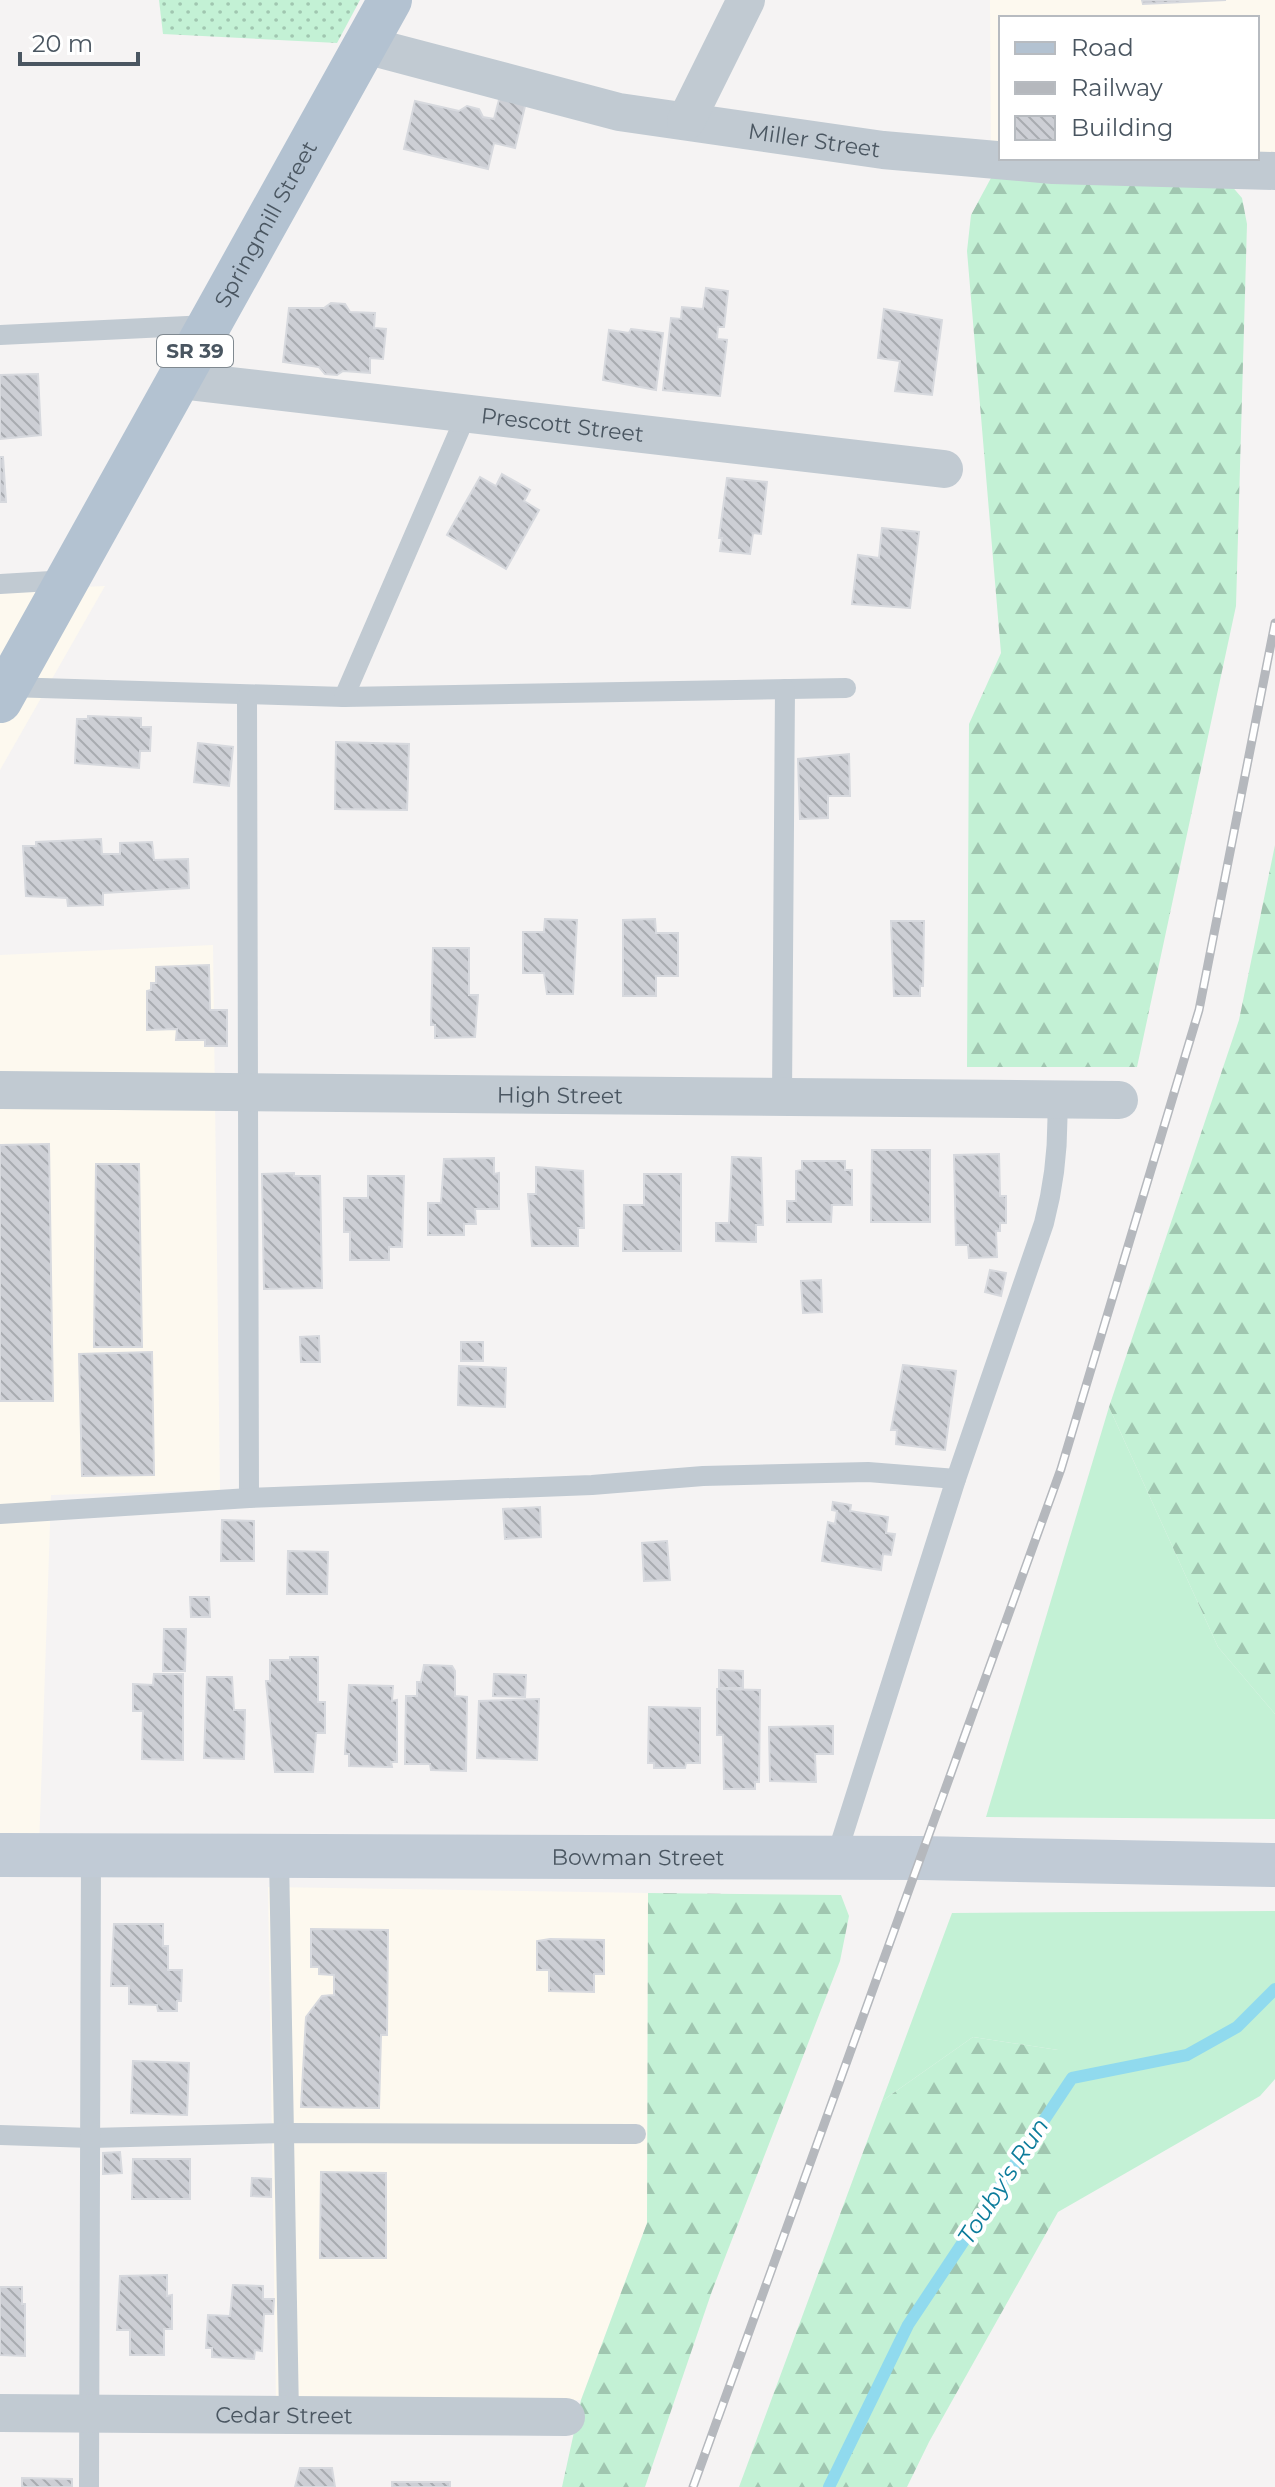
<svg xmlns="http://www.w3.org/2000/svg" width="1275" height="2487" font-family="Montserrat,sans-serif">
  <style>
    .commercial { fill: #fdf9ef; fill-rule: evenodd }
    .grass { fill: #c3f1d5 }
    .forest { fill: url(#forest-firs) }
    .park { fill: url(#park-dots) }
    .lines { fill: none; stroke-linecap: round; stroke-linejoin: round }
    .stream { stroke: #90daee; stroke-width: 12 }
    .building { fill: url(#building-back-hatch); stroke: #d7d9de; stroke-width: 2 }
    .lane { stroke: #c1cad2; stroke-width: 20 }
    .street { stroke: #c1cad2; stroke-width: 38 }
    .secondary { stroke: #c1cbd6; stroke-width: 44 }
    .primary { stroke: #b3c2d1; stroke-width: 44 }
    .rail-casing { stroke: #b5b8bd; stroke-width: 9 }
    .rail { stroke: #fff; stroke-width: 6; stroke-dasharray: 18; stroke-linecap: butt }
    .labels { text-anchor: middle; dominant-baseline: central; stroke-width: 8; stroke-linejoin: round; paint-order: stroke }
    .shield { fill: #fff; stroke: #808990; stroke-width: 2 }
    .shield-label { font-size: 20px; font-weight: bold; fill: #4a5661 }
    .street-label { font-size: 22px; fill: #4a5661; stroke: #fff }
    .water-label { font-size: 24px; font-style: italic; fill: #0c7c9b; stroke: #fff }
  </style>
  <defs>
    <pattern id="forest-firs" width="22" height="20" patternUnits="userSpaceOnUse" patternTransform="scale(2)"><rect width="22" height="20" fill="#c3f1d5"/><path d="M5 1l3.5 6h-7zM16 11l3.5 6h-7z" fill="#a0c6b0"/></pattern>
    <pattern id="park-dots" width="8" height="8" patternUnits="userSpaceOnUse" patternTransform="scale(2)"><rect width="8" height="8" fill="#c3f1d5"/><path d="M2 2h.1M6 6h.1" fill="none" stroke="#a0c6b0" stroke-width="1.8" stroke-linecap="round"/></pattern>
    <pattern id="building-back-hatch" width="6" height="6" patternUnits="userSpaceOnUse" patternTransform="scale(2)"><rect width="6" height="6" fill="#cdcfd5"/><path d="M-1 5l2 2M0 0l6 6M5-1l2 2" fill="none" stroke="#a8abb0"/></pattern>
  </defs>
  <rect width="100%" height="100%" fill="#f5f3f3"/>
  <g class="commercial">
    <path d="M990,0h285v190l-45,-6 -239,-6zM1001,18h256v140h-256z"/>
    <path d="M105,586l-105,184v-179z"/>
    <path d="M213,945l7,545 -169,5 -12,353 -39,2v-895z"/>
    <path d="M268,1887l380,6 -1,330 -66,177 -305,3z"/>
  </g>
  <g class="grass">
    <path d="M1109,1407l109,240 57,67v105l-289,-2z"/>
    <path d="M1275,1911v168l-15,17 -202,116v-162l-85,-13 -91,64 70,-188z"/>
  </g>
  <g class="forest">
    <path d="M991,178l239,6 12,14 5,26 -11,382 -99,461h-170l2,-343 32,-71 -34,-402 4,-36z"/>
    <path d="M1275,845v869l-57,-67 -109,-240 130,-387z"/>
    <path d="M648,1893l193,2 8,21 -9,45 -128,330 -67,196h-83l19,-87 66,-177z"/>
    <path d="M973,2037l85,13v162l-129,230 -22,45h-168l143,-386z"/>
  </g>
  <path class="park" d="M159,0h201l-23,43 -174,-9z"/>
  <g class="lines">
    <path class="stream" d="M829,2487l79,-162 164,-247 115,-23 50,-28 38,-38"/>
  </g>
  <g class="building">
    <path d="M1142,0h84l-83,4z"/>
    <path d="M500,96l26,6 -11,46 -21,-5 -6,26 -84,-20 11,-48 44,10 8,-5 12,3 4,8 11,2z"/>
    <path d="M706,288l22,3 -4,36h-6l-1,12 10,1 -7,56 -57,-6 8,-72 10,1 1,-12 21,2z"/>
    <path d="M331,303l14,1 5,8 25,1 -1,15 12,1 -3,30 -13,-1v15l-27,-2 -6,4 -12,-1 -6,-7 -36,-5 6,-54h35z"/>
    <path d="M884,309l58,11 -10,75 -37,-4 5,-30 -22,-3z"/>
    <path d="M631,329l32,4 -7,57 -53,-10 6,-50 20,3z"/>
    <path d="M38,374l3,61 -41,4v-64z"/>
    <path d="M0,457h3l3,45h-6z"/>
    <path d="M502,474l28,16 -6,11 15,9 -33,59 -59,-34 33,-58 16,9z"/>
    <path d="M727,478l40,4 -6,52 -8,-1 -3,21 -30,-3 2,-13h-3z"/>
    <path d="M882,528l37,4 -9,76 -58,-4 6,-49 21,3z"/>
    <path d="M88,716l53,2v9h10l-1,24h-10l-1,17 -64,-5 2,-44h11z"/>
    <path d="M336,742l73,2 -2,66 -72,-1z"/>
    <path d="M198,743l35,4 -4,39 -35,-4z"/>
    <path d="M849,754l1,42h-22v22l-28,1 -2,-60z"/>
    <path d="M101,839l1,15h18v-11l32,-1 2,18 34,-1 1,29 -86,5v12l-35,1 -1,-8 -41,-2 -3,-50h13v-4z"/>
    <path d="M545,919l32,1 -4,74h-26l-3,-21h-21v-41h21z"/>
    <path d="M655,919l1,14h22v43h-22v20h-33v-76z"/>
    <path d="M891,921h33l-1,65h-3v10h-26z"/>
    <path d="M433,948h36v47h9l-3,42 -40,1v-13h-4z"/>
    <path d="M209,965l1,45h17v36h-22v-6h-29l1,-11 -30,1v-39l4,-1v-7h5v-16z"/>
    <path d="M49,1144l4,257h-53v-256z"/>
    <path d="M872,1150h58v72h-59z"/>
    <path d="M999,1154l1,42h6v27h-6v8h-4l1,26 -28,1 -1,-13h-12l-2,-90z"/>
    <path d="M732,1157l29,1 2,67h-7v17l-40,-1v-18h13z"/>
    <path d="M494,1158v16l5,-1v36h-24l1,15h-12v11h-36v-32h13l3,-44z"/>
    <path d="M802,1161h43v9h7v35h-20l-1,17h-44v-21h9v-30l6,-1z"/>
    <path d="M96,1164h43l3,183h-48z"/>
    <path d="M536,1167l47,4 1,57h-6v18h-46l-4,-52h8z"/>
    <path d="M294,1173v3h26l2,112 -58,1 -2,-115z"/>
    <path d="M644,1174h37v77h-58l1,-46h20z"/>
    <path d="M368,1176h36l-2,71h-13v13h-39v-28h-6v-34h24z"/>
    <path d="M990,1270l16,3 -5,23 -16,-4z"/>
    <path d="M821,1280l1,32 -19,1 -2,-32z"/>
    <path d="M319,1336l1,26h-19l-1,-25z"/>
    <rect x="461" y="1342" width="22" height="19"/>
    <path d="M152,1352l2,123 -72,1 -3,-122z"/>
    <path d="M903,1365l53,6 -11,79 -49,-6 1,-14h-6z"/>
    <path d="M459,1366l47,2 -1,39 -47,-2z"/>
    <path d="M833,1502l18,3 -1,6 38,6 -2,16 9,1 -4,21 -8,-1 -2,16 -59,-9 6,-39 7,2 2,-13 -5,-1z"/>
    <path d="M540,1507l1,30 -36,2 -2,-30z"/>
    <path d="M222,1520l32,1v40h-33z"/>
    <path d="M667,1541l3,39 -26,1 -2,-38z"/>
    <path d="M288,1551l40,1 -1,42h-40z"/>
    <path d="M190,1597h19l1,20h-19z"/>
    <path d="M164,1629h22l-1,42h-22z"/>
    <path d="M290,1657h28v45h7v31h-9l-3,39h-38l-9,-91h4v-21h20z"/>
    <path d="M424,1665l28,1 3,5v25l12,1 -1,74 -35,-1 -1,-6h-25l1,-68h11v-14h4z"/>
    <path d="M719,1670l24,1v17h-24z"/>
    <path d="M154,1674h29v86l-41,-1 1,-48h-10v-27l20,1z"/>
    <path d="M494,1674l32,1 -1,22 -32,-1z"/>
    <path d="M207,1677h25l2,33h11l-1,49 -40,-1z"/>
    <path d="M349,1685l44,1 -1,15 5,-1v62h-6l1,5 -43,-1v-12h-4z"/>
    <path d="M717,1689l43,1 -1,92h-4v7h-31l-1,-54h-6z"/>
    <path d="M539,1699l-2,61 -60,-2 2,-57z"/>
    <path d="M649,1707l51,1v55h-14l-1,5h-31v-5h-6z"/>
    <path d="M833,1726v28h-18l1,28 -46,-1 -1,-54z"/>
    <path d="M114,1924h49v22h5v24h14l-1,31h-4v10h-19l-1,-6 -28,-1v-18h-18z"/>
    <path d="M311,1929l77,1 -1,105h-6l-2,73 -78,-1 5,-90 16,-21 12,-1v-20l-15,-1v-7h-8z"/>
    <path d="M550,1939l54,1v34h-10v18l-45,-1v-21h-12v-29z"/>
    <path d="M133,2061l56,2 -2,52 -56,-2z"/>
    <path d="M120,2152l2,21 -19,1v-21z"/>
    <path d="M133,2159h57v40h-58z"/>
    <path d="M321,2172l65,1v85h-66z"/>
    <path d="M252,2178l19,1v18l-20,-1z"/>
    <path d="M167,2275v21l5,-1v34h-8v26h-34v-25h-13l3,-54z"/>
    <path d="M233,2285l30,1v13h11l-1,15h-9l-2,37 -7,-1 -1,9 -42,-2v-9h-6l2,-33 22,1z"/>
    <path d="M0,2287h22v17h3v52l-25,-1z"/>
    <path d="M300,2468h32l3,19h-40z"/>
    <path d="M22,2478l50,1v8h-50z"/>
    <rect x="392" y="2482" width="58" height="5"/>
  </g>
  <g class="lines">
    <g class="lane">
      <path d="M0,335l208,-10"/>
      <path d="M0,584l68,-4"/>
      <path d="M8,687l336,10 502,-9"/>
      <path d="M247,697l2,801"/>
      <path d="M344,697l123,-284"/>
      <path d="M782,1097l3,-408"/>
      <path d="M0,1514l249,-16 343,-13 111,-9 165,-4 88,7"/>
      <path d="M279,1856l10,559"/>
      <path d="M836,1857l120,-378 88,-256c11,-42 15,-80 13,-123"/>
      <path d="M0,2135l91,3 194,-5 351,1"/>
      <path d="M89,2487l2,-632"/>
    </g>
    <g class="street">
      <path id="s1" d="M365,45l254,67 264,38 170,15 222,6"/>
      <path d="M686,121l60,-121"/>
      <path id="s2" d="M179,380l765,89"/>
      <path id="s3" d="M0,1090l1119,10"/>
      <path id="s4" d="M0,2413l566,4"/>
    </g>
    <path class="secondary" id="s5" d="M0,1855l921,3 354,7"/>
    <path class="primary" id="s6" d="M0,701l390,-701"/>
    <g class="rail-casing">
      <path id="rail" d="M693,2487l368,-1018 138,-459 76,-387"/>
    </g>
    <use href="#rail" class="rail"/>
  </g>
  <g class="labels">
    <rect class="shield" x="157" y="335" width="76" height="32" rx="6"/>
    <g class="shield-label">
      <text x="195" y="351">SR 39</text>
    </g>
    <g class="street-label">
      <text stroke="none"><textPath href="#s1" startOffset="460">Miller Street</textPath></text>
      <text stroke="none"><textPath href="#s6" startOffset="546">Springmill Street</textPath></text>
      <text stroke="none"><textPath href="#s2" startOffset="386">Prescott Street</textPath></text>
      <text stroke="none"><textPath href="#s3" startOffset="560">High Street</textPath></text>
      <text stroke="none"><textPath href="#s5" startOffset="638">Bowman Street</textPath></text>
      <text stroke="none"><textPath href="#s4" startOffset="284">Cedar Street</textPath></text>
    </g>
    <g class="water-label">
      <text transform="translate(1003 2181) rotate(-57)">Touby's Run</text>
    </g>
  </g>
  <rect x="999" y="16" width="260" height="144" fill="#ffffff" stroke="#b7bbc0" stroke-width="2"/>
  <rect x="1015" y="42" width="40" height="12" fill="#b3c2d1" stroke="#b7bbc0" stroke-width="2"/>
  <text x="1071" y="56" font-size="24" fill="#4a5661">Road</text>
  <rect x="1015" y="82" width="40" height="12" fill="#b5b8bd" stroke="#b7bbc0" stroke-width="2"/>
  <text x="1071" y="96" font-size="24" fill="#4a5661">Railway</text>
  <rect x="1015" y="116" width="40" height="24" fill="url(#building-back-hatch)" stroke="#b7bbc0" stroke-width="2"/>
  <text x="1071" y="136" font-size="24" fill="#4a5661">Building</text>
  <path d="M20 52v12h118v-12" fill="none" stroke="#4a5661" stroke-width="4"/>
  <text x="32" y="52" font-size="24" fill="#4a5661" stroke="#ffffff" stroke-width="6" paint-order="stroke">20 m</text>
</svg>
